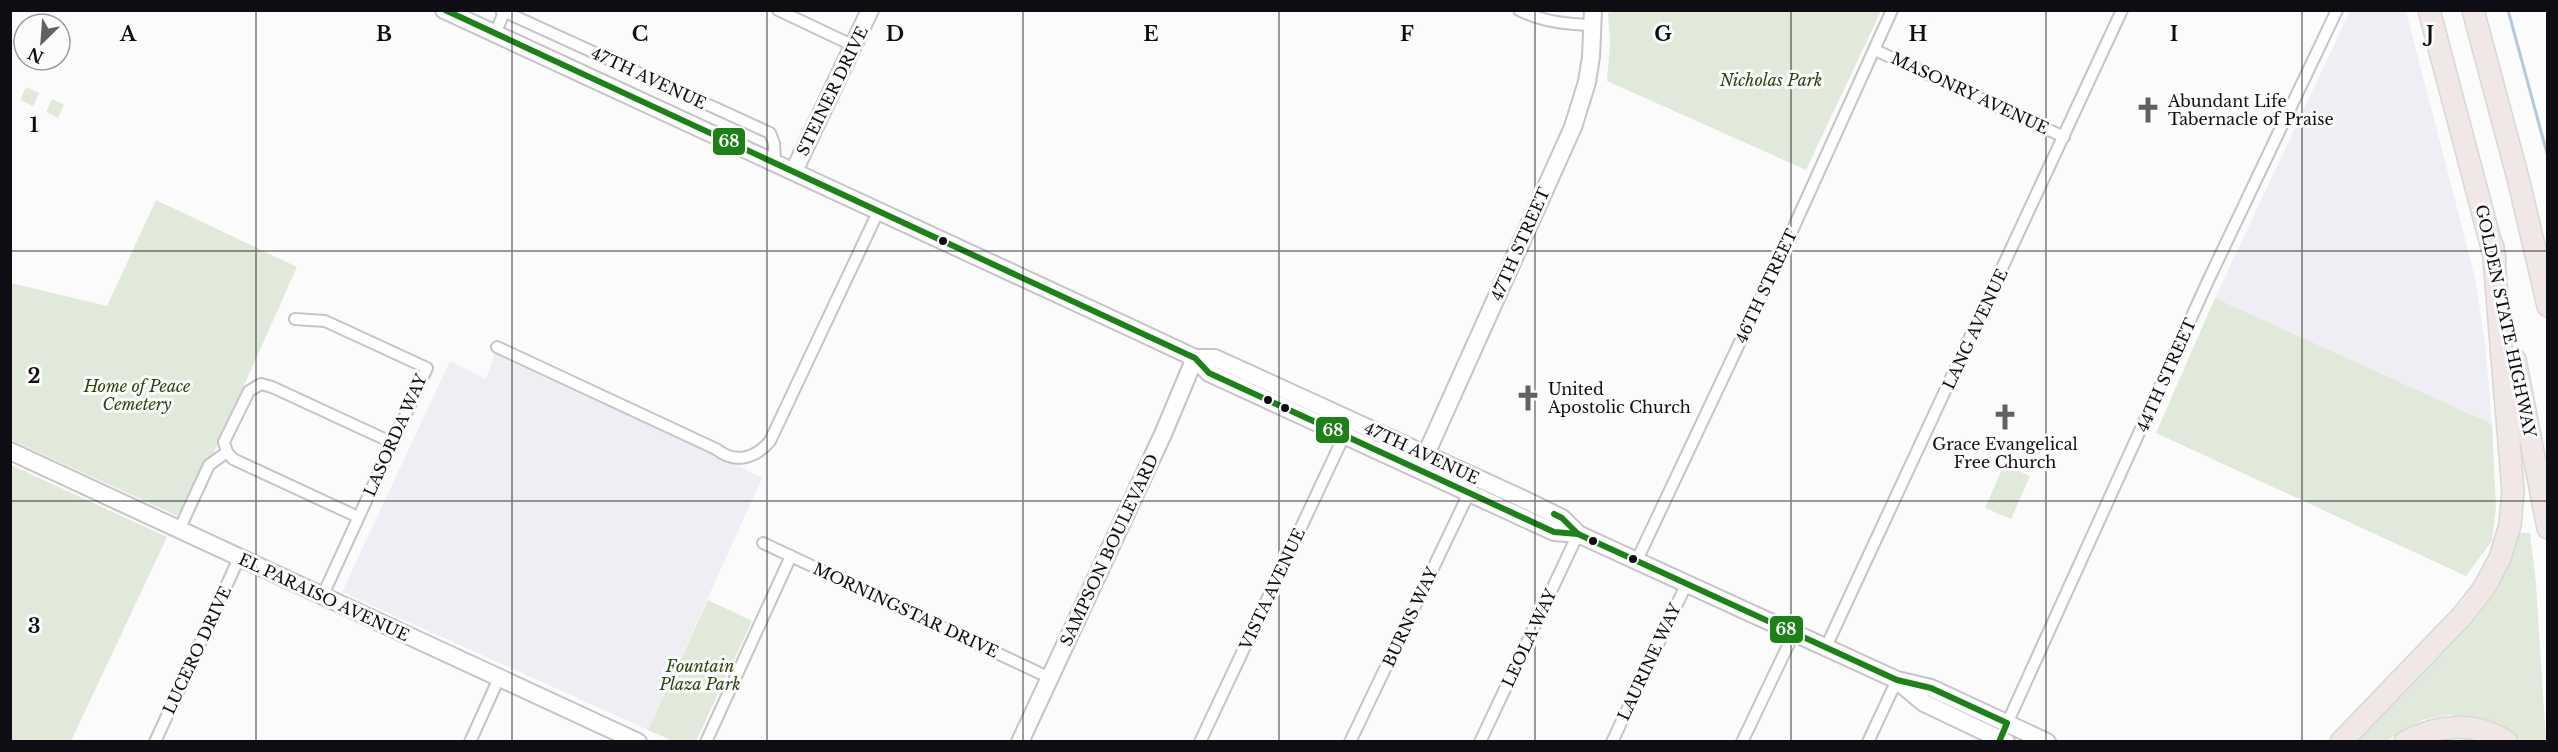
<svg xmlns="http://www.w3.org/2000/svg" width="2558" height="752" font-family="'Libre Baskerville',serif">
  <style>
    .built { fill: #eeeef4 }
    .green { fill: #e1e9db }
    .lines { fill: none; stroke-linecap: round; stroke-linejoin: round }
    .stream { stroke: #b4c8e0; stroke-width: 3 }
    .street-casing { stroke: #c5c5c8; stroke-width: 14 }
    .secondary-casing { stroke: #c5c5c8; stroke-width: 20 }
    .highway-casing { stroke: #d7d7d8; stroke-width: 24 }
    .street { stroke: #fefefe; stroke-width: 10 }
    .secondary { stroke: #fefefe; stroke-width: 16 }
    .highway { stroke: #f2e7e7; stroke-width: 21 }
    .bus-1-casing { stroke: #fbfbfb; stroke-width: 10 }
    .bus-1 { stroke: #1e8019; stroke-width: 6 }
    .grid { fill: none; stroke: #0f0d14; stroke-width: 1.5; stroke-opacity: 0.55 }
    .bus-dot { fill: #0f0d14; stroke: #fbfbfb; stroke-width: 2 }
    .labels { text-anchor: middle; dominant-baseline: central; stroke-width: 6; stroke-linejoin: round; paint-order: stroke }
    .street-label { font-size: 16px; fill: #0f0d14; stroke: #fbfbfb }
    .park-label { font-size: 16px; font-style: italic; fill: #28450c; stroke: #fbfbfb }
    .poi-label { font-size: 16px; fill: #0f0d14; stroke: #fbfbfb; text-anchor: start }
    .grid-label { font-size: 20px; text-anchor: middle; font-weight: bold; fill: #0f0d14; stroke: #fbfbfb; stroke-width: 6; stroke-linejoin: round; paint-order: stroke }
    .line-badge { stroke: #fbfbfb; stroke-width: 2 }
    .badge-label { font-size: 16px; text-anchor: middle; font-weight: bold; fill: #fff }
  </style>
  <rect width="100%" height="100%" fill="#fbfbfb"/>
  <g class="built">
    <path d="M2350,11h56l69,267 10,66 7,80 -277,-126z"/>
    <path d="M497,347l265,131 -114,252 -306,-138 108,-231 36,18z"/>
  </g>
  <g class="green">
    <path d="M1623,10h258v1l-75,159 -199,-89 3,-37 -2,-31z"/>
    <path d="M26,87l13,6 -6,13 -13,-6z"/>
    <path d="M52,99l12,6 -6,13 -12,-6z"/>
    <path d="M156,200l141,67 -113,252 -173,-79v-157l96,23z"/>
    <path d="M2215,298l277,126 4,83 -4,34 -26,35 -310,-143z"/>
    <path d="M11,465l156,72 -96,204h-60z"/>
    <path d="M2004,465l26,11 -19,43 -26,-11z"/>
    <path d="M2517,533h13l6,51 10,157h-25l-18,-14 -24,-9 -30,-3 -26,5 -18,9 -18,12 -32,1 122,-125 18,-26 12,-26z"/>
    <path d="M708,600l44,21 -56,120h-23l-25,-11z"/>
  </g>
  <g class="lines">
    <path class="stream" d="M2508,10l40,147"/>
    <g class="street-casing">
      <g id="street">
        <path d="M501,10l269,123 4,10 1,19"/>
        <path d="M778,10l76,36"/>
        <path d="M1519,10c24,12 47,14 73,15"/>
        <path d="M495,34l10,-24"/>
        <path d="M1875,50l189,87"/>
        <path d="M295,319l30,2 102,47 -105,229"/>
        <path d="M497,347l219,102c19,15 39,10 54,-8l109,-231"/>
        <path d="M358,517l-125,-58 -6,-7 -3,-10 25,-51 12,-7 11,3 121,56"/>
        <path d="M179,530l30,-65 18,-13"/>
        <path d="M763,543l287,135"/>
        <path d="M1637,560l145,-307 110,-243"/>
        <path d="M1826,647l296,-637"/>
        <path d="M2005,728l202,-445 130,-273"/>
        <path d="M155,742l84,-184"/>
        <path d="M470,742l29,-64"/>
        <path d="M706,742l85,-186"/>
        <path d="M1200,742l144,-306"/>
        <path d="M1350,742l119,-249"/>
        <path d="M1480,742l98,-208"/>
        <path d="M1612,742l75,-159"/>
        <path d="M1742,742l52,-109"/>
        <path d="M1868,742l29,-62"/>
      </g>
    </g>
    <g class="secondary-casing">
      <g id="secondary">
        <path d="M444,10l685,317 66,31 14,15 345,159 24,2"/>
        <path d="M794,171l76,-161"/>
        <path d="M1195,358h20l35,16 271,124 41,20 16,16 319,146 34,8 116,54"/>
        <path d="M10,451l628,291"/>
        <path d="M1422,463l151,-336 14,-45 4,-25 2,-47"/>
        <path d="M1900,683l24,20 82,39"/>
        <path d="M1020,742l143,-308 32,-76"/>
      </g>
    </g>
    <g class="highway-casing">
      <g id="highway">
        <path d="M2429,10l66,249"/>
        <path d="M2473,10l46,172 29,124"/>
        <path d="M2515,360l33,168"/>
        <path d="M2341,742l122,-127 21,-27 16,-30 10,-33 3,-34 -20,-244"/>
        <path d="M2405,742c33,-18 70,-21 102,0"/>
      </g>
    </g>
    <use href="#street" class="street"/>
    <use href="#secondary" class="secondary"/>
    <use href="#highway" class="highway"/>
    <g class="bus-1-casing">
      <g id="bus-1">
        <path d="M445,10l750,348 14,15 345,159 24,2"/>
        <path d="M1554,514l8,4 16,16 319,146 34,8 76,35 -8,19"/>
      </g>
    </g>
    <use href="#bus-1" class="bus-1"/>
  </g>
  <path class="grid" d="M256,10v732M512,10v732M767,10v732M1023,10v732M1279,10v732M1535,10v732M1791,10v732M2046,10v732M2302,10v732M10,251h2538M10,501h2538"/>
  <defs>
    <g id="church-bare" transform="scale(2.07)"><path d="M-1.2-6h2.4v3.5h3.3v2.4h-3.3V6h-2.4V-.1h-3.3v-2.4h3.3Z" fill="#626065" stroke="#fbfbfb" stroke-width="2.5" paint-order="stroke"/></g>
  </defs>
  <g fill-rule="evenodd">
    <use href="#church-bare" x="2148" y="110"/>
    <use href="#church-bare" x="1528" y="398"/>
    <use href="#church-bare" x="2005" y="417"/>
  </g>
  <g class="bus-dot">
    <circle cx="943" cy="241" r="5"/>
    <circle cx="1268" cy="400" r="5"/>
    <circle cx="1285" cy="408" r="5"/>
    <circle cx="1593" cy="541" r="5"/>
    <circle cx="1633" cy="559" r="5"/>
  </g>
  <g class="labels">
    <g class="street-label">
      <text transform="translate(649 78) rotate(25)">47TH AVENUE</text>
      <text transform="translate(832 91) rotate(-64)">STEINER DRIVE</text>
      <text transform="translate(1970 93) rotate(25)">MASONRY AVENUE</text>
      <text transform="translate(1520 244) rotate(-66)">47TH STREET</text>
      <text transform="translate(1766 286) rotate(-65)">46TH STREET</text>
      <text transform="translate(2506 321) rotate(78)">GOLDEN STATE HIGHWAY</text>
      <text transform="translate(1975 329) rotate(-65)">LANG AVENUE</text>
      <text transform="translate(2166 375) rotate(-66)">44TH STREET</text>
      <text transform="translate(395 435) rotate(-66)">LASORDA WAY</text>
      <text transform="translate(1422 453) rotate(25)">47TH AVENUE</text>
      <text transform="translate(1109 550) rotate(-65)">SAMPSON BOULEVARD</text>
      <text transform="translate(1272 589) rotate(-65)">VISTA AVENUE</text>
      <text transform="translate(324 597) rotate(25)">EL PARAISO AVENUE</text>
      <text transform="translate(906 610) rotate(25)">MORNINGSTAR DRIVE</text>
      <text transform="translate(1410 617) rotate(-65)">BURNS WAY</text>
      <text transform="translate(1529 638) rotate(-65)">LEOLA WAY</text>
      <text transform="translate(197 650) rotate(-65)">LUCERO DRIVE</text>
      <text transform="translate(1649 662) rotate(-65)">LAURINE WAY</text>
    </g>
    <g class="park-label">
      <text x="1771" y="80">Nicholas Park</text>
      <text x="137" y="386">Home of Peace<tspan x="137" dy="18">Cemetery</tspan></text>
      <text x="700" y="666">Fountain<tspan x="700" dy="18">Plaza Park</tspan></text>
    </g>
    <g class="poi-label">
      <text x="2168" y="101">Abundant Life<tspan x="2168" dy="18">Tabernacle of Praise</tspan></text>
      <text x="1548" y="389">United<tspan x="1548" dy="18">Apostolic Church</tspan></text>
      <text x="2005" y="444" text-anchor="middle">Grace Evangelical<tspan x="2005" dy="18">Free Church</tspan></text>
    </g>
  </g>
  <g class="grid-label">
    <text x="128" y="41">A</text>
    <text x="384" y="41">B</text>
    <text x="640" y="41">C</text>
    <text x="895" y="41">D</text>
    <text x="1151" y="41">E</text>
    <text x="1407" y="41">F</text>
    <text x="1663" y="41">G</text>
    <text x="1918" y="41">H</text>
    <text x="2174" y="41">I</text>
    <text x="2430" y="41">J</text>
    <text x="34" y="132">1</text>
    <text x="34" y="383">2</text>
    <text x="34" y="633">3</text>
  </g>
  <g class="line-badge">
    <rect x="712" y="127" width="34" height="29" rx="6" fill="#1e8019"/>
    <rect x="1315" y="416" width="35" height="28" rx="6" fill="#1e8019"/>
    <rect x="1769" y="615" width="35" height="29" rx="6" fill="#1e8019"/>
  </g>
  <g class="badge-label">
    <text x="729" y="147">68</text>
    <text x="1333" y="436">68</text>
    <text x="1786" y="635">68</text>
  </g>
  <rect width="2558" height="752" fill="none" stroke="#0f0d14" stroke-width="24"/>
  <g transform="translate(42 42) rotate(205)"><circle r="28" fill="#fbfbfb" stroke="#9d9c9f" stroke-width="1.5"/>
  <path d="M0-4.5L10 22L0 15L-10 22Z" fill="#626065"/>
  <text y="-9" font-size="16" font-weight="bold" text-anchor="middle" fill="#0f0d14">N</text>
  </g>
</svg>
